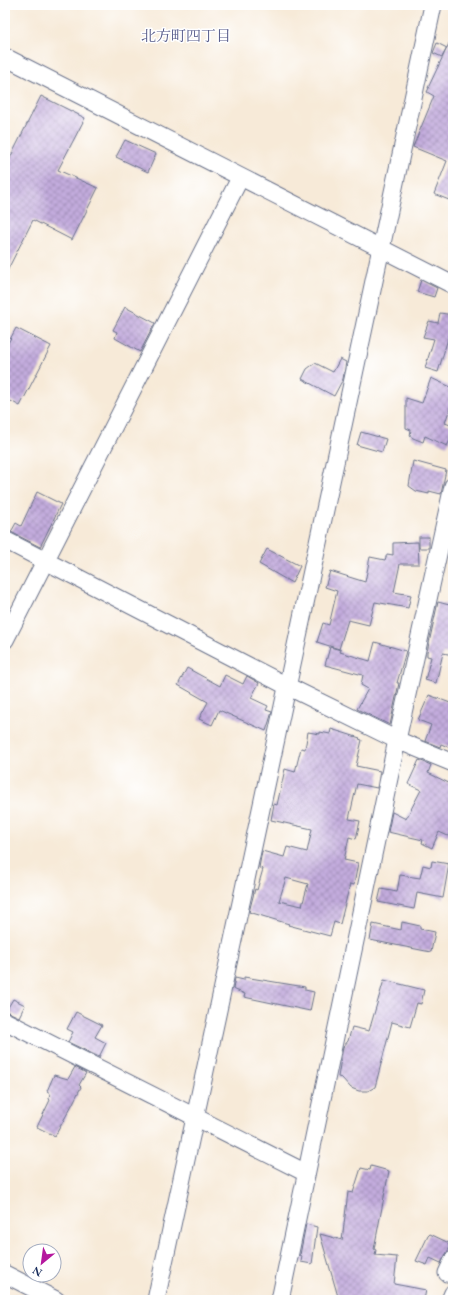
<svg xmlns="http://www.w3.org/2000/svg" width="458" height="1305" font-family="'EB Garamond','Noto Serif JP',serif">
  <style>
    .building { fill: url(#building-cross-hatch); fill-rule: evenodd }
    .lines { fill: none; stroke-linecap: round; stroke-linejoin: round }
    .minor-casing { stroke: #687089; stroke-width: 19 }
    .minor { stroke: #fff; stroke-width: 17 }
    .labels { text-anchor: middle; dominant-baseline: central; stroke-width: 3; stroke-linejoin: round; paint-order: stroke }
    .neighbourhood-label { font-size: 15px; fill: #565b8a; stroke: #fff }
  </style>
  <defs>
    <pattern id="building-cross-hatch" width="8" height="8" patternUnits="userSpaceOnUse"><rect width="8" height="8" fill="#c3acdd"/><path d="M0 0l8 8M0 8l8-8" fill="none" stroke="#9e8cb6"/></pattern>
  </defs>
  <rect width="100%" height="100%" fill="#fff"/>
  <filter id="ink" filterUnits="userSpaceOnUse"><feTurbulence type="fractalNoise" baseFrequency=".025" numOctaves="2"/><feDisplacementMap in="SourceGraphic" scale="8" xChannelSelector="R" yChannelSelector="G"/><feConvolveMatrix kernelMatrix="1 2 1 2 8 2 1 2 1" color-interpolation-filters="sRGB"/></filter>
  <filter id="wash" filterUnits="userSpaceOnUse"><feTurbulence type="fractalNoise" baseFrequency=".012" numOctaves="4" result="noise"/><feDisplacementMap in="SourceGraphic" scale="16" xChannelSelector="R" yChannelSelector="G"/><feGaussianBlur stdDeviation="0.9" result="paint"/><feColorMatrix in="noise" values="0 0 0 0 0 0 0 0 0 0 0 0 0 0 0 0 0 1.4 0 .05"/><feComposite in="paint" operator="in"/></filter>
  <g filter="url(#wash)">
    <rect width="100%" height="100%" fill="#f7ead8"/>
    <g id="blocks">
      <g class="building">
        <path d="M453,35v155l-4,10 -15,-6 13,-33 -34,-14 21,-51 -7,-4 2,-4h-1z"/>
        <path d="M437,43l10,5 -5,9 -9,-4z"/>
        <path d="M41,96l44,22 -27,52 40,18 -26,52 -39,-20 -28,55v-107z"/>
        <path d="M125,140l31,14 -8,18 -32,-15z"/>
        <path d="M421,280l16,8 -3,9 -17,-5z"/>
        <path d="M125,307l30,16 -15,29 -25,-14 2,-6 -4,-2z"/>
        <path d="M440,313l13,2v21l-4,-1 -11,37 -13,-4 9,-29 -11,-2 6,-16 9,2z"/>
        <path d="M16,328l35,18 -31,60 -15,-8v-49z"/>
        <path d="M340,359l6,3 -3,17 -9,17 -32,-17 5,-10 8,-6 18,9z"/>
        <path d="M431,378l22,10v11l-8,24 8,3v8l-6,12 -22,-10 -2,6 -10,-4 -3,-2 1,-6 -5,-2v-30l16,5z"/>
        <path d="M361,432l25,7 -4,13 -25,-7z"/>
        <path d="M413,461l33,9 -5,24 -12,-3v3l-13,-3 -7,-5z"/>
        <path d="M37,492l24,12 -21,43 -29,-15 5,-9 5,3z"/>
        <rect x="419" y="537" width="10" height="11"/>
        <path d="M418,542l1,22h-19l-6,28 17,3 -3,13 -33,-6 -6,23 -21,-5 -9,29 -22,-7 6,-19 6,2 8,-34 -12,-4 5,-16 35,11 5,-25 15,3 2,-6 6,1v-12z"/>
        <path d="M267,549l33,17 -8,17 -33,-19z"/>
        <path d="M438,602l15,4v49l-10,-2 -7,30 -11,-3 6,-23 -4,-1v-4z"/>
        <path d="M375,642l31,9 -9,32h2l-9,42 -33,-16 11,-20 -7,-4 2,-10 -38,-10 5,-18 11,3 -1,2 30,9z"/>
        <path d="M187,668l33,18 5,-11 18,9 4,-8 12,7 -8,15 17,8 -2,4 6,2 -6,19 -47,-21 -7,15 -13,-6 9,-17 -30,-17z"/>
        <path d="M429,695l24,9v45l-12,-5 -1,3 -15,-6 6,-16 -13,-5z"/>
        <path d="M331,729l29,9 -1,1 3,1 -6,26 24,5 -3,17 -20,-4 -8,35 11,2 -4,18 -7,-2 -5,23 14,3 -4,22 -4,-1 -10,40 -6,-2 -4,14 -42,-11 1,-1 -40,-12 6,-23 2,1 6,-21 -4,-1 3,-17 22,6 3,-10 20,5 5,-23 -41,-9 3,-16 3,1 8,-36 10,3 6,-24 4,1 3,-17 12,2v-2l10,2zM286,878l22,6 -6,22 -23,-5z"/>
        <path d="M419,760l12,5 -3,8 25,12v42l-5,9 -9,-4 -7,16 -10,-5 1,-3 -35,-8 4,-20 14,7 15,-29 -13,-6z"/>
        <path d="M432,861l17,3 -6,34 -26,-5 -3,16 -36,-7 3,-13 16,3 3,-17 20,3 3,-13 8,2z"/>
        <path d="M402,922l18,4v3l15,3 -4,20 -61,-12 3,-16 28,6z"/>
        <path d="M244,977l61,10v3l9,2 -4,19 -66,-14 1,-3 -12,-5 2,-11 9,2z"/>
        <path d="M384,980l40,10 -3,14 -4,-1 -7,24 -18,-5 -17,65 -7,4h-9l-8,-3 -9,-10 -4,-1 5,-30 5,-6 4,-14 17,4z"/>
        <path d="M13,999l12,6 -6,12 -13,-6z"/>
        <path d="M76,1012l26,13 -7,12 11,6 -7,14 -31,-15 5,-10 -6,-3z"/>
        <path d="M75,1067l11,6 -7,12 2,2 -9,18 -17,31 -18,-9 13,-27 -1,-1 1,-6 -3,-2 7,-16 14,4z"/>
        <path d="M371,1166l18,5 -15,78 2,1 -1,5 22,2 -3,27 32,6 -2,10h-85l-19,-66 22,6 6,-48 5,1 8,-25 9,2z"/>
        <path d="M306,1224l11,3 -5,37 -11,-2 1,-6 -2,-1z"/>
        <path d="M430,1234l19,9 -1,2 2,2 -9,16 -11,-5 -3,7 -11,-4 12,-25z"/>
      </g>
    </g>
  </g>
  <g filter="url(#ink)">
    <use href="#blocks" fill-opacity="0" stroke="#687089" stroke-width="1"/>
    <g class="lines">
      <g class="minor-casing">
        <g id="minor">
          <path d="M5,57l448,228"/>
          <path d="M5,540l282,146 110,54 56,23"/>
          <path d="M5,640l235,-462"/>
          <path d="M5,1021l301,152"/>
          <path d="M453,1260l-6,13 6,1"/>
          <path d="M5,1274l51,26"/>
          <path d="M156,1300l277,-1295"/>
          <path d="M280,1300l117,-560 56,-254"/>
          <path d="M450,1300l3,-7"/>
        </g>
      </g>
      <use href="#minor" class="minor"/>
    </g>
  </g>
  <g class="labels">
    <g class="neighbourhood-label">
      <text x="186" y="35">北方町四丁目</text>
    </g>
  </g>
  <rect width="458" height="1305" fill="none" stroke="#fff" stroke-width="20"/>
  <g transform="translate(42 1263) rotate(209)"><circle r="19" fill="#ffffff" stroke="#a4acbf"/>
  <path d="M0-3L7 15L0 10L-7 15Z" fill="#b5179e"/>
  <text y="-6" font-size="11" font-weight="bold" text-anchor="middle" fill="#1b2f5e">N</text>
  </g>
</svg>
